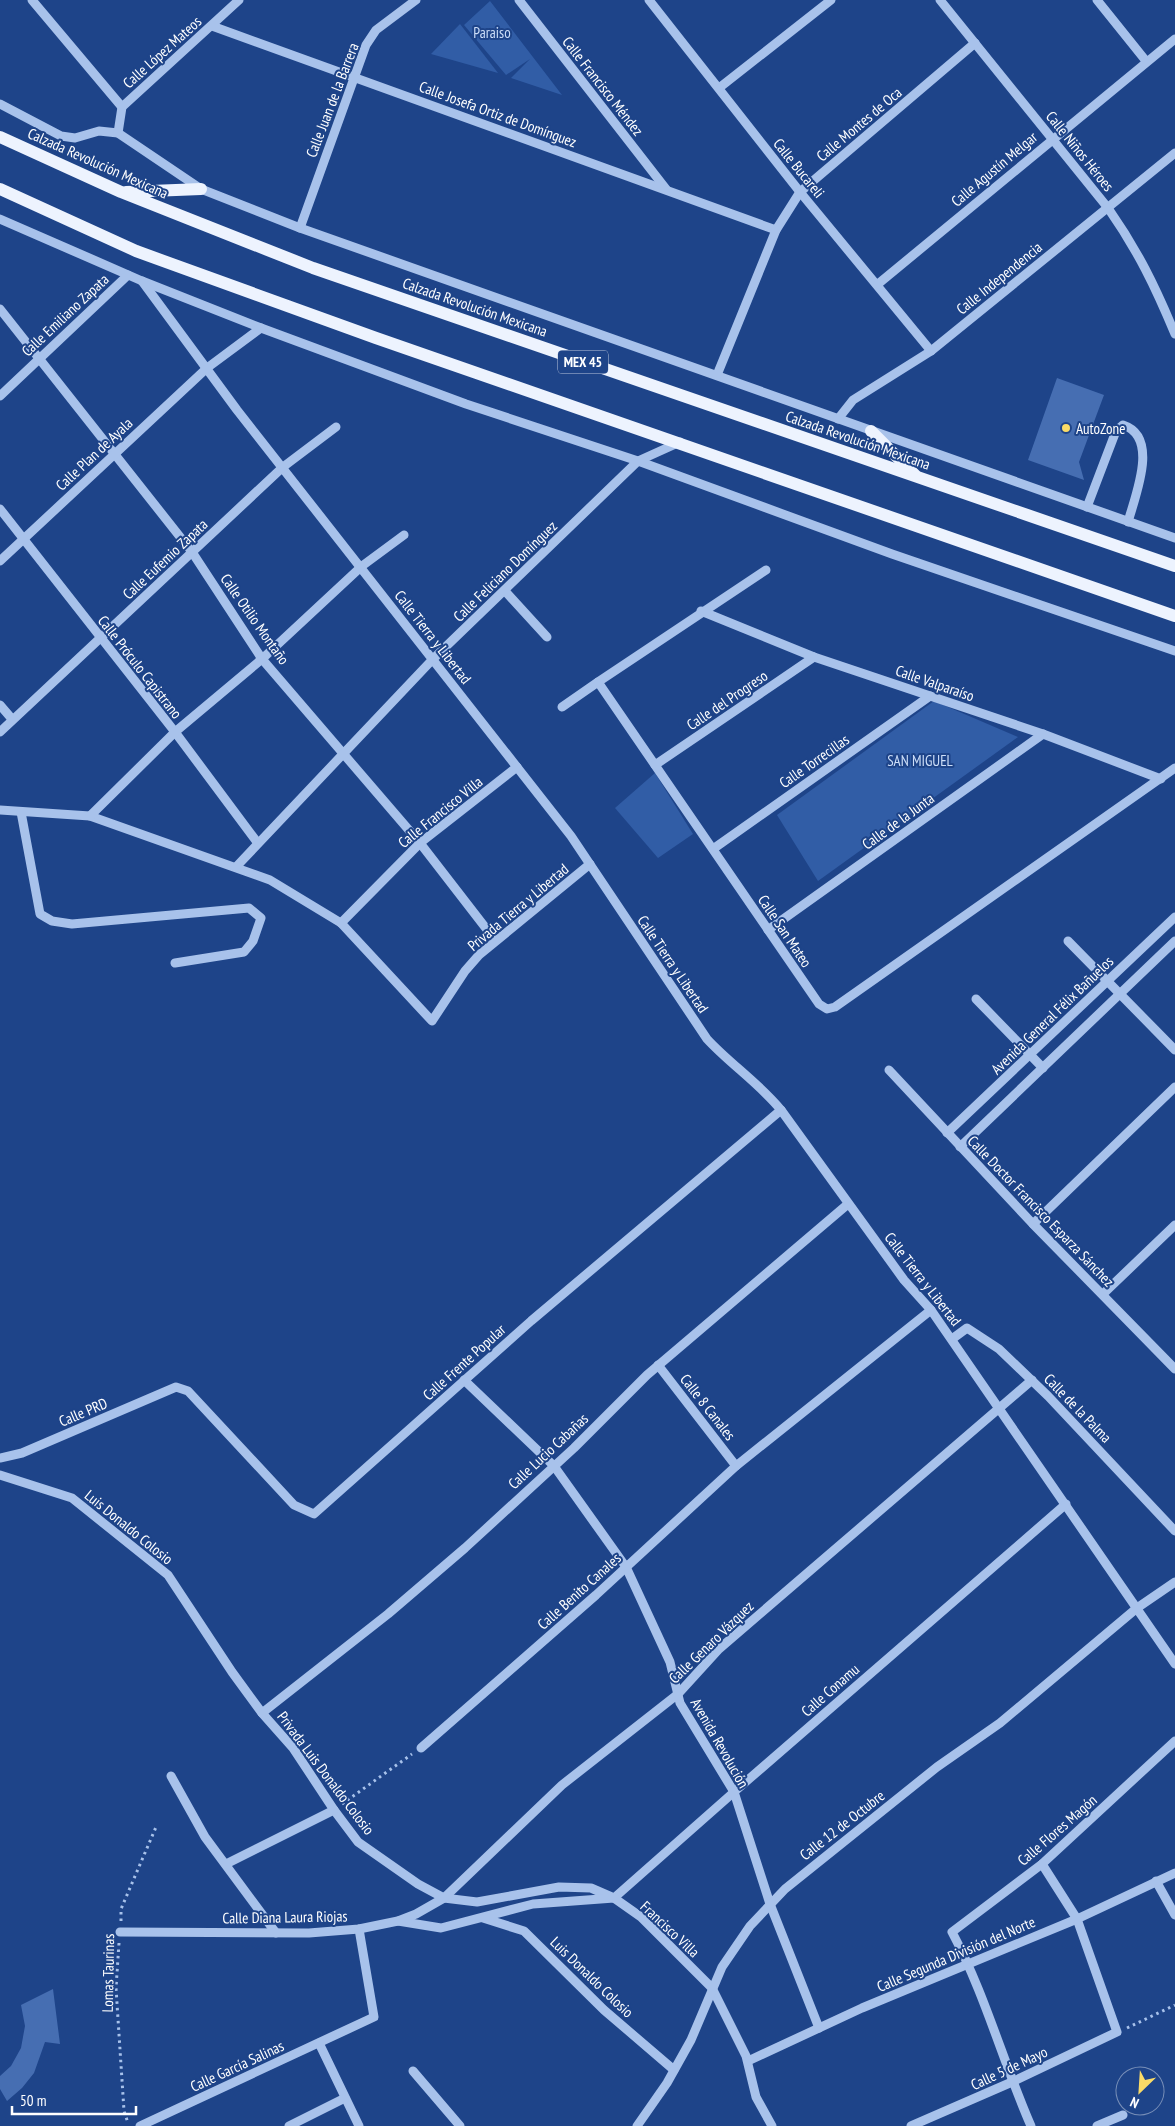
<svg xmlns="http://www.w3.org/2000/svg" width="1175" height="2126" font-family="'PT Sans Narrow',sans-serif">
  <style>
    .green { fill: #315da6 }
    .building { fill: #466eb2 }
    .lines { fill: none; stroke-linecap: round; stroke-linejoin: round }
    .path { stroke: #a8c2eb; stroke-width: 3; stroke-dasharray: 2.5 4; stroke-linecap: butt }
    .minor { stroke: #a8c2eb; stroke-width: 9 }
    .major { stroke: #edf3fe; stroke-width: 12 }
    .poi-dot { fill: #fadb67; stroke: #1e4489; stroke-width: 2 }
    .labels { text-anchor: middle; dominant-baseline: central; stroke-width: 4; stroke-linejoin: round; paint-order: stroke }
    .shield { fill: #1e4489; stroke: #bcc7dc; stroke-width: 1 }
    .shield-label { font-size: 14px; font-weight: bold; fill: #fff }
    .park-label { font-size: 15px; fill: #cddef8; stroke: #1e4489 }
    .street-label { font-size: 15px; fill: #fff; stroke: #1e4489 }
    .poi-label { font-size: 15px; fill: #fff; stroke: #1e4489; text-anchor: start }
  </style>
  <rect width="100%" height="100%" fill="#1e4489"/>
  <g class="green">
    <path d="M490,1l72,94 -51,-17 19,-19 -24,16 -42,-50z"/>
    <path d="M460,24l38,49 -67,-19z"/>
    <path d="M934,701l84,36 -200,144 -41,-66z"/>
    <path d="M655,773l38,61 -35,24 -43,-50z"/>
  </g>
  <g class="building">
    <path d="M1057,378l47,17 -25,67 5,18 -56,-20z"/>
    <path d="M53,1989l7,55 -15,-2 -11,31 -12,15 -15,13 -7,-12v-13l11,-10 10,-18 4,-22 -4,-21z"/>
  </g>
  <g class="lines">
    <g class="path">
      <path d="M342,1804l70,-50"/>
      <path d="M121,1921v-12l35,-82"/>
      <path d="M119,1943l-3,45 8,123 4,12"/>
      <path d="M1127,2028l48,-23"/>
    </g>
    <g class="minor">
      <path d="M32,0l90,107"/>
      <path d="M519,0l147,189"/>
      <path d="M649,0l151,192 131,159"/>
      <path d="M940,0l168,208c30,43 47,78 67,126"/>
      <path d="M1097,0l49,61"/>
      <path d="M212,26l564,204"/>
      <path d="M719,88l112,-88"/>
      <path d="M0,104l61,32 14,2 24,-7 19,2 83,56 99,39 875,310"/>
      <path d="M118,133l4,-26 117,-107"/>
      <path d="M0,219l142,62 119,47 205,76 172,57 254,93 283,97"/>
      <path d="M300,228l66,-183 10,-15 40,-30"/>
      <path d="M142,281l95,129 334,426 136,203c23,25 52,44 74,71l123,170 27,30 244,354"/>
      <path d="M878,284l297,-245"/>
      <path d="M0,309l192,243 70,107 158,184 75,97"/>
      <path d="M717,375l59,-145 24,-38 175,-149"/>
      <path d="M0,396l128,-121"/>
      <path d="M838,419l15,-19 78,-49 244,-198"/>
      <path d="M1087,507l29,-76 7,-6c37,12 12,71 5,97"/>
      <path d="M0,509l175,223 82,110"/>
      <path d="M0,561l207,-193 54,-40"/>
      <path d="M766,570l-168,112 221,322 8,5 8,-2 340,-239"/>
      <path d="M505,591l42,46"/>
      <path d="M701,611l113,46 229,77 118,45"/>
      <path d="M0,705l12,14"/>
      <path d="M562,707l36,-25"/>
      <path d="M0,732l283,-265 53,-40"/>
      <path d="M655,765l159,-108"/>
      <path d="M0,810l90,6 180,64 71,43 91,98 33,-50 14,-16 111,-91"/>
      <path d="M21,812l19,102 12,7 20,3 177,-16 12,10 -8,23 -9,11 -69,11"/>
      <path d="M90,816l85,-84 87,-73 100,-93 42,-31"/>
      <path d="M713,849l217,-153"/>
      <path d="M236,867l197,-208 205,-198 42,-19"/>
      <path d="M341,923l79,-80 97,-76"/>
      <path d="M768,930l275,-196"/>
      <path d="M1068,941l107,109"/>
      <path d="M976,999l67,69"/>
      <path d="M889,1070l144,154 142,145"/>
      <path d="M947,1133l228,-216"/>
      <path d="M960,1147l215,-206"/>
      <path d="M1033,1224l142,-137"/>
      <path d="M1103,1294l72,-69"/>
      <path d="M952,1339l15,-11 32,21 49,47 127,135"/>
      <path d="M658,1365l78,101"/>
      <path d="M464,1380l90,86 72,101 44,95 10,41 54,89 36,112 49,124"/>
      <path d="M0,1458l22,-5 154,-66 12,4 106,114 20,9 217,-193 250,-211"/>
      <path d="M0,1475l72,23 96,77 64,97 30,41 31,35 41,62 24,32 60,42 26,14 33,4 82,-15 32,1 23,10 120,-106 332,-288"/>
      <path d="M262,1713l126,-99 77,-66 109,-100 73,-73 201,-171"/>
      <path d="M421,1748l175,-153 140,-129 195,-156"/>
      <path d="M171,1776l34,61 71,96"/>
      <path d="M226,1864l108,-54"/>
      <path d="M1156,1881l19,34"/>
      <path d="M483,1918l41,13 80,79 70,60"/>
      <path d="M398,1921l43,7 92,-24 81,-6 27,19 71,71 34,68 10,41 16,29"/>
      <path d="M120,1932l189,1 50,-4 39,-8 18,-7 28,-16 118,-113 116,-91 41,-45 313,-269"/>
      <path d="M319,2043l40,83"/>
      <path d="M748,2061l114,-53 215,-89 98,-46"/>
      <path d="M413,2071l47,55"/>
      <path d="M140,2126l234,-109 -15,-88"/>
      <path d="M289,2126l56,-28"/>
      <path d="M637,2126l30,-43 24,-43 31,-73 28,-41 35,-37 152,-122 63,-44 137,-115 38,-26"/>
      <path d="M911,2126l101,-44 105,-50 -40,-113 -35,-55"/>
      <path d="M1031,2126c-28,-64 -46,-132 -79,-194l90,-68 133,-123"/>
      <path d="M1097,2126l26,-11"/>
    </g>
    <g class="major">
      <path d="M0,137l121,55 192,76 862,298"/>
      <path d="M0,189l136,62 240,87 799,278"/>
      <path d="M126,192l75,-3"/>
      <path d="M871,431l44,44"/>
    </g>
  </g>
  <circle class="poi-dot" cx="1066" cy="428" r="5"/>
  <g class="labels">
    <rect class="shield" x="558" y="350.5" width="50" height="23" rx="4"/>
    <g class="shield-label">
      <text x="583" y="362">MEX 45</text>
    </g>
    <g class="park-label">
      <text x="492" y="32">Paraiso</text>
      <text x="920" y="760">SAN MIGUEL</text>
    </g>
    <g class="street-label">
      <text transform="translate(162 52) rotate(-42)">Calle López Mateos</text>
      <text transform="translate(603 86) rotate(52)">Calle Francisco Méndez</text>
      <text transform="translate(332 100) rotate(-69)">Calle Juan de la Barrera</text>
      <text transform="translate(498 114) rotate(20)">Calle Josefa Ortiz de Domínguez</text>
      <text transform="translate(859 124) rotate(-40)">Calle Montes de Oca</text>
      <text transform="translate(1080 151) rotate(51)">Calle Niños Héroes</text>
      <text transform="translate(98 163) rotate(24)">Calzada Revolución Mexicana</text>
      <text transform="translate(799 168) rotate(51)">Calle Bucareli</text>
      <text transform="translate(994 169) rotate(-40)">Calle Agustín Melgar</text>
      <text transform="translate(999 278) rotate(-39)">Calle Independencia</text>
      <text transform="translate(475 307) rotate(19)">Calzada Revolución Mexicana</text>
      <text transform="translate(65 315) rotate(-43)">Calle Emiliano Zapata</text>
      <text transform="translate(858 440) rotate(19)">Calzada Revolución Mexicana</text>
      <text transform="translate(94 454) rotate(-43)">Calle Plan de Ayala</text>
      <text transform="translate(165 559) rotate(-43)">Calle Eufemio Zapata</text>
      <text transform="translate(505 571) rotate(-44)">Calle Feliciano Domínguez</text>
      <text transform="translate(255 619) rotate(55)">Calle Otilio Montaño</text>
      <text transform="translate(433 637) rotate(52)">Calle Tierra y Libertad</text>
      <text transform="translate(140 667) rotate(52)">Calle Próculo Capistrano</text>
      <text transform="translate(935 683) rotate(19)">Calle Valparaíso</text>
      <text transform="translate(727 700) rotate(-34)">Calle del Progreso</text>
      <text transform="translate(814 761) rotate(-35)">Calle Torrecillas</text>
      <text transform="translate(440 812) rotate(-39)">Calle Francisco Villa</text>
      <text transform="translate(898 821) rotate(-36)">Calle de la Junta</text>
      <text transform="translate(518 907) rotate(-40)">Privada Tierra y Libertad</text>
      <text transform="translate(785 931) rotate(56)">Calle San Mateo</text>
      <text transform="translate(673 964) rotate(56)">Calle Tierra y Libertad</text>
      <text transform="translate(1052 1015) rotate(-44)">Avenida General Félix Bañuelos</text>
      <text transform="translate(1041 1211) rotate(46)">Calle Doctor Francisco Esparza Sánchez</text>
      <text transform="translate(923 1279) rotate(52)">Calle Tierra y Libertad</text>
      <text transform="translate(464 1362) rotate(-42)">Calle Frente Popular</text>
      <text transform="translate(708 1407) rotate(52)">Calle 8 Canales</text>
      <text transform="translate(1078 1408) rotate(46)">Calle de la Palma</text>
      <text transform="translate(83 1412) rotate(-23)">Calle PRD</text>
      <text transform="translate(548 1451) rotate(-43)">Calle Lucio Cabañas</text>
      <text transform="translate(129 1527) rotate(39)">Luis Donaldo Colosio</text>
      <text transform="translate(579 1591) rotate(-42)">Calle Benito Canales</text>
      <text transform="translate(711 1642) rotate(-44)">Calle Genaro Vázquez</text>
      <text transform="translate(830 1690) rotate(-41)">Calle Conamu</text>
      <text transform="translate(720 1743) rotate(60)">Avenida Revolución</text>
      <text transform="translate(326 1773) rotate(53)">Privada Luis Donaldo Colosio</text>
      <text transform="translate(842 1825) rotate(-38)">Calle 12 de Octubre</text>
      <text transform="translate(1057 1830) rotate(-41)">Calle Flores Magón</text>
      <text transform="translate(285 1917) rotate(-1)">Calle Diana Laura Riojas</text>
      <text transform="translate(670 1929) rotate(43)">Francisco Villa</text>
      <text transform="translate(956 1954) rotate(-23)">Calle Segunda División del Norte</text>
      <text transform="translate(108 1973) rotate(-89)">Lomas Taurinas</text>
      <text transform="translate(592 1977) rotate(44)">Luis Donaldo Colosio</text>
      <text transform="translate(237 2066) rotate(-25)">Calle García Salinas</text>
      <text transform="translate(1009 2068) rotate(-25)">Calle 5 de Mayo</text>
    </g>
    <g class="poi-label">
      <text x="1076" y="428">AutoZone</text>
    </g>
  </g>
  <g transform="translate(1140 2091) rotate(205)"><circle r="24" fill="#1e4489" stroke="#788fb8"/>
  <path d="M0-4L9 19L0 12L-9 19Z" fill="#fadb67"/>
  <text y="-8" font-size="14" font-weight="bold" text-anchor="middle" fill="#ffffff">N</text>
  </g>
  <path d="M12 2106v8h124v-8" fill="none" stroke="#ffffff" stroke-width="2.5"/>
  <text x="20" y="2106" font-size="15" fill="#ffffff" stroke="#1e4489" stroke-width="4" paint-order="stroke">50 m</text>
</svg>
